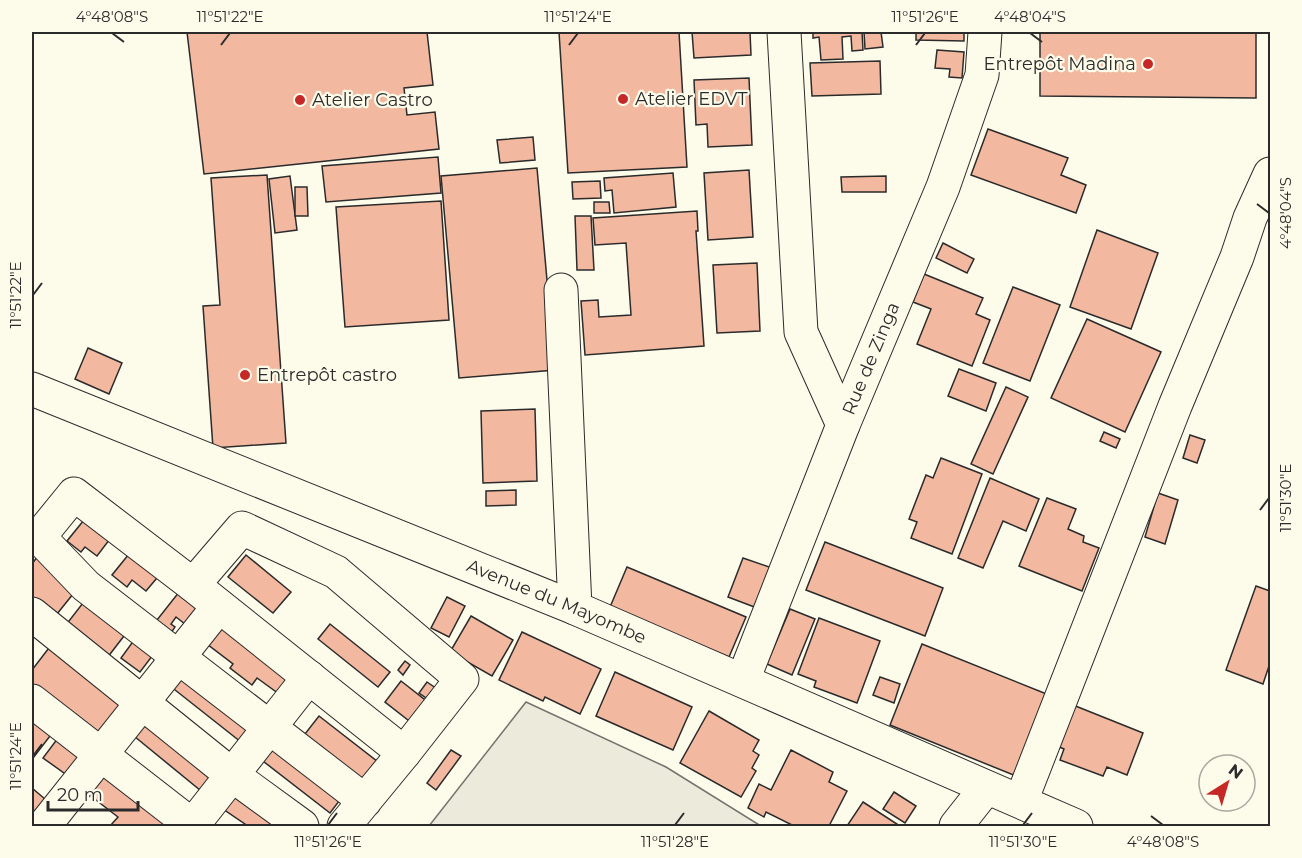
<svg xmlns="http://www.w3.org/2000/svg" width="1302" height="858" font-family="Montserrat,sans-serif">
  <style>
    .green { fill: #ecebdb; stroke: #74746e; stroke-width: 1.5 }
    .building { fill: #f2b8a0; stroke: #2b2b2b; stroke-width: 1.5 }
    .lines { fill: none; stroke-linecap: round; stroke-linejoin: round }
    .minor-casing { stroke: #2b2b2b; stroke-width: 35 }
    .minor { stroke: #fdfbea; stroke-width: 33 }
    .ticks { fill: none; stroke: #2b2b2b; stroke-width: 2 }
    .poi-dot { fill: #c62828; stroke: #fdfbea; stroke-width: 2 }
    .labels { text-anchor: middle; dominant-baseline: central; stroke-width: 4.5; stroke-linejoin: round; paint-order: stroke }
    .poi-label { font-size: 18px; fill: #2b2b2b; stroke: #fdfbea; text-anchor: start }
    .street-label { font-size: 18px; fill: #2b2b2b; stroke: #fdfbea }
    .neatline { fill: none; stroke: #2b2b2b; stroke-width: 2 }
    .ticks-label { font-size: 15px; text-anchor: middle; fill: #2b2b2b }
  </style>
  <rect width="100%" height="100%" fill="#fdfbea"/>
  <path class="green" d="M526,702l140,65 95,59h-332z"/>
  <g class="building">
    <path d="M187,32h240l6,53 -29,3 3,27 28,-3 4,37 -235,25z"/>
    <path d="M559,32h120l8,135 -119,6z"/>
    <path d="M692,32h58l1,23 -57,3z"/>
    <path d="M813,32h49l1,18 -11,1 -1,-15 -9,1 1,22 -22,1 -2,-23 -6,1z"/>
    <path d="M864,32h17l2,15 -18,2z"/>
    <path d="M916,32h48v9l-48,-1z"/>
    <path d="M1040,32h216v66l-216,-2z"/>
    <path d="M937,50l27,2 -2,26 -13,-1 1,-8 -15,-1z"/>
    <path d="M880,61l1,33 -69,2 -2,-33z"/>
    <path d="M749,78l3,67 -44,2 -1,-23 -11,1 -2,-45z"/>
    <path d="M988,129l80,29 -7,17 25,10 -10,28 -105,-38z"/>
    <path d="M533,137l2,23 -35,3 -3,-23z"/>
    <path d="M438,157l3,36 -115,9 -4,-36z"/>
    <path d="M537,168l18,202 -96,8 -18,-202z"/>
    <path d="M749,170l4,67 -45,3 -4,-67z"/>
    <path d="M673,173l3,34 -62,6 -2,-23 -7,1 -1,-13z"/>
    <path d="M267,175l19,268 -73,5 -10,-142 17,-1 -9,-127z"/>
    <path d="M290,176l7,54 -22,3 -6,-54z"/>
    <path d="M886,176v16h-44l-1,-15z"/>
    <path d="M600,181l1,17 -28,1 -1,-17z"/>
    <path d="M295,187h12l1,29h-13z"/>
    <path d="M441,201l8,119 -104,7 -9,-120z"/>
    <path d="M594,202h15l1,11h-16z"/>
    <path d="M697,211l1,20h-2l8,115 -119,9 -4,-54 17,-1 1,17 32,-2 -5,-72 -31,2 -2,-27z"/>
    <path d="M575,216h16l3,54h-17z"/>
    <path d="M1097,230l61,23 -27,76 -61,-22z"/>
    <path d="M943,243l31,16 -7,14 -31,-15z"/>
    <path d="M757,263l3,68 -43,2 -4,-68z"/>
    <path d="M924,274l59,24 -7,16 14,6 -18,46 -55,-22 14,-35 -18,-7z"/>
    <path d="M1013,287l47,18 -30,76 -47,-18z"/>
    <path d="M1087,319l74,33 -36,80 -74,-34z"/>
    <path d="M88,348l34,15 -13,31 -34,-15z"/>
    <path d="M959,369l37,14 -10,28 -38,-15z"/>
    <path d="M1006,387l22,10 -35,77 -22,-10z"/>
    <path d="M535,409l2,72 -54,2 -2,-72z"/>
    <path d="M1104,432l16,7 -4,9 -16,-7z"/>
    <path d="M1190,435l15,5 -8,23 -14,-5z"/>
    <path d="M941,458l41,16 -30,80 -41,-16 6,-16 -8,-3 17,-44 7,3z"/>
    <path d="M990,478l49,21 -13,32 -23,-10 -20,47 -25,-10z"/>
    <path d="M516,490v15l-30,1v-15z"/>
    <path d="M1158,493l20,7 -13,44 -20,-7z"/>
    <path d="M1047,498l29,11 -8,20 16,7 -1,6 16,6 -17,43 -63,-25z"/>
    <path d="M88,515l25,20 -16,21 -12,-9 -4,5 -14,-11z"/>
    <path d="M825,542l118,46 -18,48 -119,-46z"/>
    <path d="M133,549l29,23 -16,19 -14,-11 -5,7 -15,-12z"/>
    <path d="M246,555l45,37 -18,21 -45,-36z"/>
    <path d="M37,557l40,32 -28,35 -6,-18 -11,-8v-34z"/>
    <path d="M743,558l29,10 -15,40 -29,-11z"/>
    <path d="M627,567l119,50 -17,40 -119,-50z"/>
    <path d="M1256,586l14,5v72l-7,21 -37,-14z"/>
    <path d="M183,587l24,20 -17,21 -14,-11 -5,7 4,3 -6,9 -16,-11z"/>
    <path d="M447,597l18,9 -16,31 -18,-9z"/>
    <path d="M86,599l41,33 -23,30 -42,-32z"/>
    <path d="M790,609l25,10 -23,56 -25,-11z"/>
    <path d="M471,616l42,24 -21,36 -42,-24z"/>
    <path d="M819,618l61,23 -23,62 -43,-16 2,-6 -18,-7z"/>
    <path d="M222,622l78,57 -14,20 -29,-21 -5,7 -22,-17 3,-4 -26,-20z"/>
    <path d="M330,624l60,48 -12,15 -60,-48z"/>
    <path d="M522,632l79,37 -21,45 -35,-17 -2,4 -44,-21z"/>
    <path d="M137,636l19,15 -16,21 -19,-14z"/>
    <path d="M55,640l76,58 -32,41 -67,-52v-17z"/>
    <path d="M922,644l127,51 -33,81 -126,-51z"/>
    <path d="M405,661l5,4 -7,10 -5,-5z"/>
    <path d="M185,667l76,60 -15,19 -76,-60z"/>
    <path d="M615,672l77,35 -19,43 -77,-34z"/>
    <path d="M880,677l20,7 -6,19 -21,-8z"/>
    <path d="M401,681l28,22 -16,21 -28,-22z"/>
    <path d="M427,682l13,9 -8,11 -13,-9z"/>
    <path d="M1073,705l70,28 -16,42 -20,-8 -4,9 -43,-16 4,-11 -7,-3z"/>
    <path d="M32,709l25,18 -24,31 -1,-2z"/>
    <path d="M709,711l50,29 -6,11 6,4 -7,13 4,3 -15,26 -61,-34z"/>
    <path d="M142,715l78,62 -14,18 -77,-63z"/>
    <path d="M319,716l63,49 -18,23 -63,-49z"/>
    <path d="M61,734l27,21 -17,23 -28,-20z"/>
    <path d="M275,737l71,55 -16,21 -71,-55z"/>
    <path d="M451,750l10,6 -25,34 -9,-7z"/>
    <path d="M791,750l42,22 -4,10 18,9 -18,35h-35l-28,-14 -2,5 -16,-9 11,-24 12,6z"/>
    <path d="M106,769l72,57h-68l8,-9 -31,-24z"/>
    <path d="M240,786l55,40h-47l-25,-17z"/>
    <path d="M32,788l20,17 -20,21z"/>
    <path d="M894,792l22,14 -11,17 -22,-14z"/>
    <path d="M863,802l37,24h-53z"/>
  </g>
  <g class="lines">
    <g class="minor-casing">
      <g id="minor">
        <path d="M784,32l17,300 42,93"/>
        <path d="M561,290l14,318"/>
        <path id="s1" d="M32,389l543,219 501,218"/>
        <path d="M193,585l49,-57 94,44 126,107 -58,74"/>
        <path d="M32,614l200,161 70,51"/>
        <path id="s2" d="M743,680l100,-255 100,-238 39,-112 3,-43"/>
        <path d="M32,701l161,125"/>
        <path d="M1021,801l154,-395 62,-149 13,-39 20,-44"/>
        <path d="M44,826l175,-220"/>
        <path d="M192,826l117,-149"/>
        <path d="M344,826l60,-73 -211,-168 -119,-91 -35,43 47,49 279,215"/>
        <path d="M956,826l30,-38"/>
      </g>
    </g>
    <use href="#minor" class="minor"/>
  </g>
  <path class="ticks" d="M112,33l12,9M1030,33l12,9M221,45l9,-12M569,45l9,-12M916,45l9,-12M1257,204l12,9M33,295l9,-12M1260,510l9,-12M33,756l9,-12M1151,816l12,9M328,825l9,-12M675,825l9,-12M1023,825l9,-12"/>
  <g class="poi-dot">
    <circle cx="1148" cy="64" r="6"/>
    <circle cx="623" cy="99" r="6"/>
    <circle cx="300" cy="100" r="6"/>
    <circle cx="245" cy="375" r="6"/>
  </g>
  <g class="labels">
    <g class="poi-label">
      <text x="1136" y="64" text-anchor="end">Entrepôt Madina</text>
      <text x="635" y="99">Atelier EDVT</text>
      <text x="312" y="100">Atelier Castro</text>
      <text x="257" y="375">Entrepôt castro</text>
    </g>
    <g class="street-label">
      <text stroke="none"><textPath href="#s2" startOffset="346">Rue de Zinga</textPath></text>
      <text stroke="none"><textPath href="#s1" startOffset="566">Avenue du Mayombe</textPath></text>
    </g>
  </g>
  <rect width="1302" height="858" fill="none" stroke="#fdfbea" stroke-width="66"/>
  <g transform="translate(1227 783) rotate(37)"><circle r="28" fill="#fdfbea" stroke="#a9a89e" stroke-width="1.5"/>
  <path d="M0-4.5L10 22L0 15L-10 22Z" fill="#c62828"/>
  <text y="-9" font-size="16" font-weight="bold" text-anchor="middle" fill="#2b2b2b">N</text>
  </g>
  <path d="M48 801v9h90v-9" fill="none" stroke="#2b2b2b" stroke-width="3"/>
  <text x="57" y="801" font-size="18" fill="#2b2b2b" stroke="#fdfbea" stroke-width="4.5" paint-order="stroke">20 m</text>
  <rect x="33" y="33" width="1236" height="792" class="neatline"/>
  <g class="ticks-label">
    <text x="112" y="22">4°48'08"S</text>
    <text x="230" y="22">11°51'22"E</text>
    <text x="578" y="22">11°51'24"E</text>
    <text x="925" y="22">11°51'26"E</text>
    <text x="1030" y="22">4°48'04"S</text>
    <text transform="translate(1286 213) rotate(-90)" y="5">4°48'04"S</text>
    <text transform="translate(16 295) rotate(-90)" y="5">11°51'22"E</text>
    <text transform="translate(1286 498) rotate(-90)" y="5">11°51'30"E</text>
    <text transform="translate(16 756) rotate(-90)" y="5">11°51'24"E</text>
    <text x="328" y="847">11°51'26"E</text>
    <text x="675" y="847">11°51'28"E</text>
    <text x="1023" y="847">11°51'30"E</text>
    <text x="1163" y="847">4°48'08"S</text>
  </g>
</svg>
